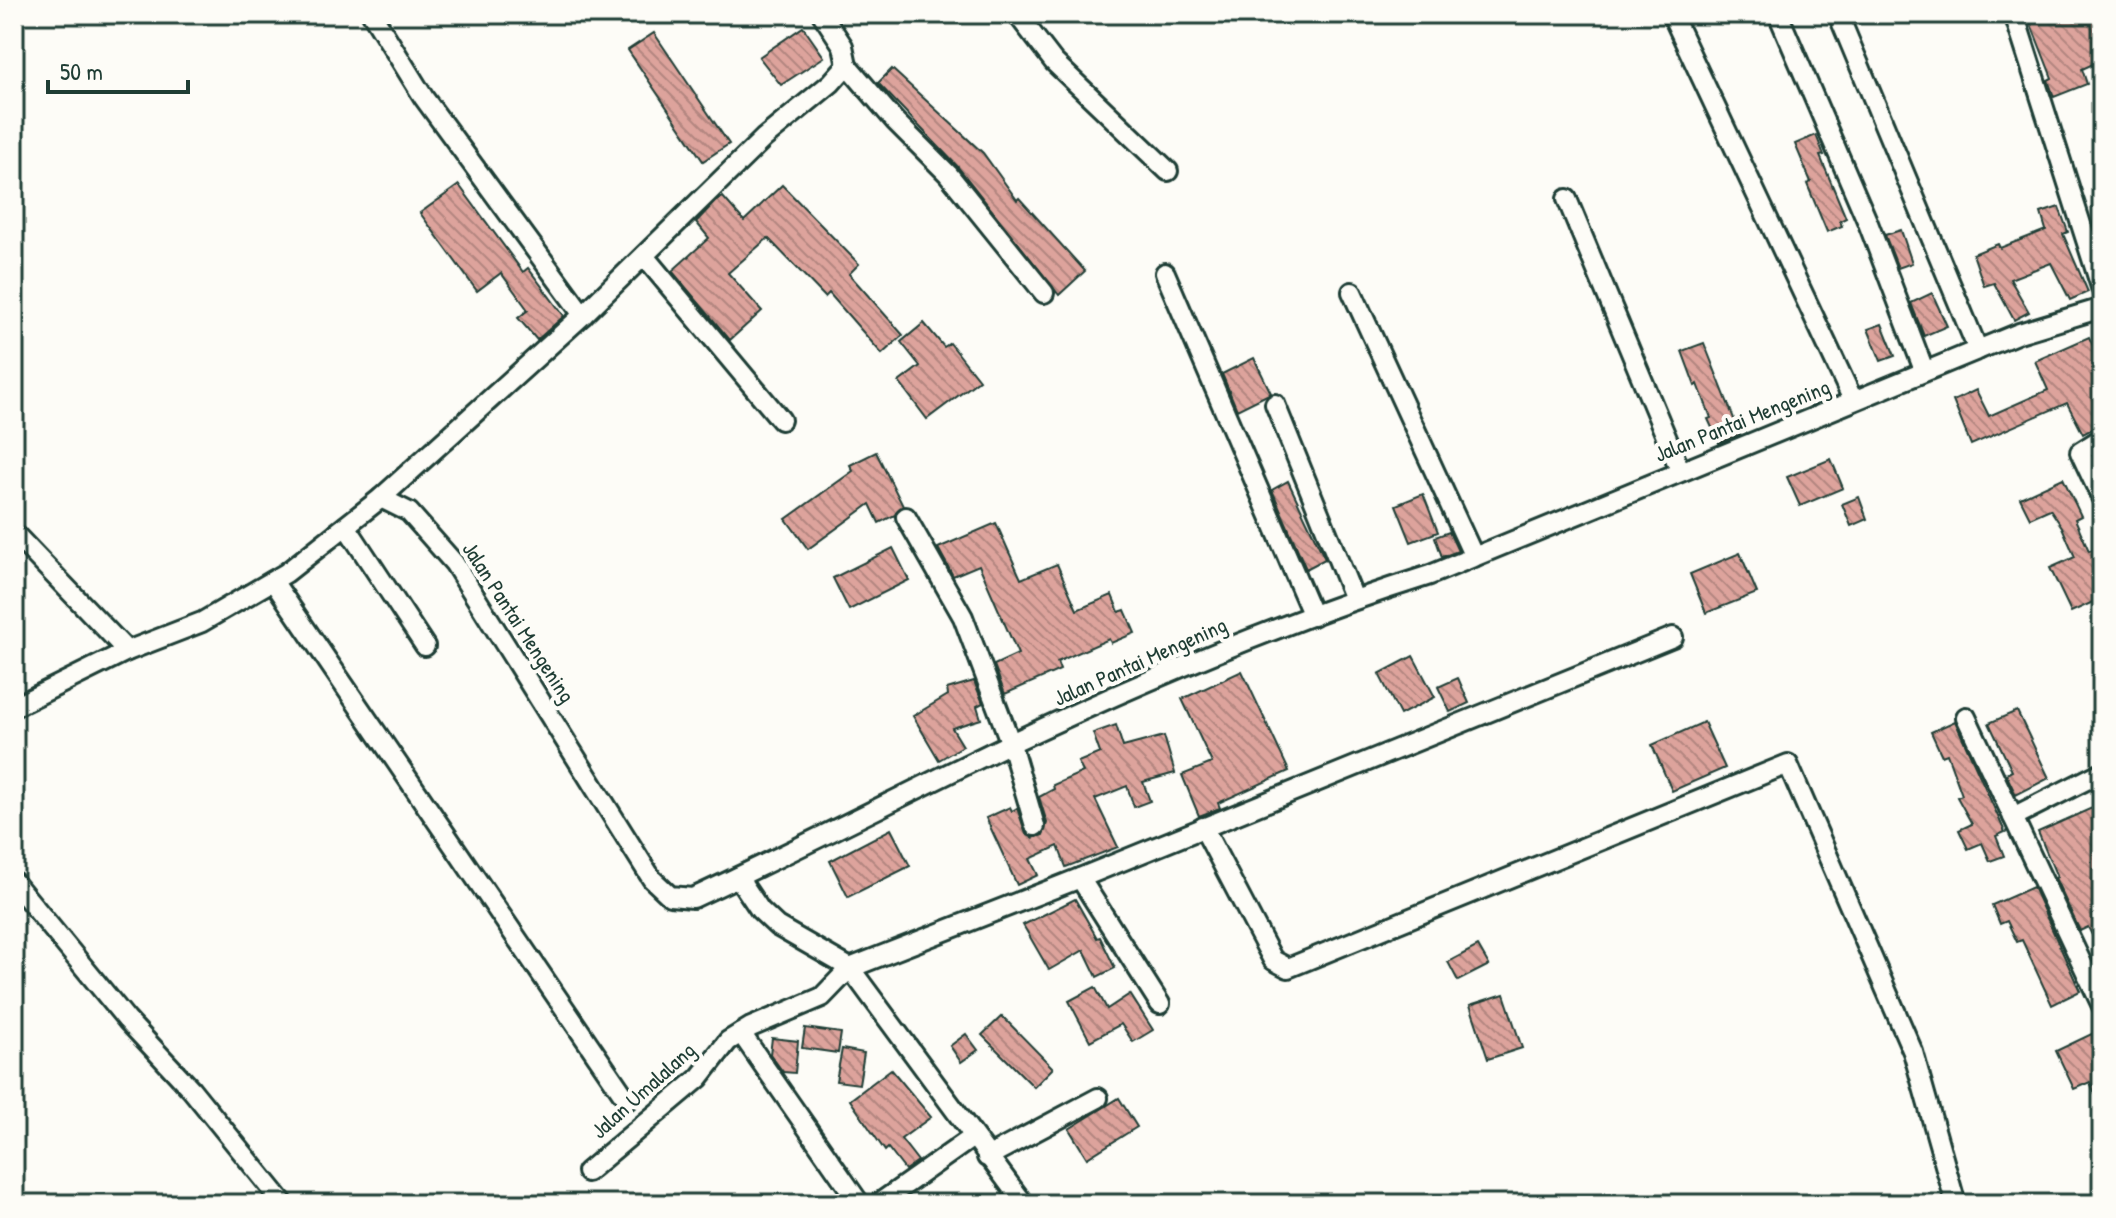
<svg xmlns="http://www.w3.org/2000/svg" width="2116" height="1218" font-family="'Patrick Hand',sans-serif">
  <style>
    .building { fill: url(#building-back-hatch); stroke: #1f3d34; stroke-width: 2 }
    .lines { fill: none; stroke-linecap: round; stroke-linejoin: round }
    .minor-casing { stroke: #1f3d34; stroke-width: 24 }
    .minor { stroke: #fdfcf7; stroke-width: 18 }
    .labels { text-anchor: middle; dominant-baseline: central; stroke-width: 8; stroke-linejoin: round; paint-order: stroke }
    .street-label { font-size: 22px; fill: #1f3d34; stroke: #fdfcf7 }
  </style>
  <defs>
    <pattern id="building-back-hatch" width="6" height="6" patternUnits="userSpaceOnUse" patternTransform="scale(2)"><rect width="6" height="6" fill="#dda39c"/><path d="M-1 5l2 2M0 0l6 6M5-1l2 2" fill="none" stroke="#b38680"/></pattern>
  </defs>
  <rect width="100%" height="100%" fill="#fdfcf7"/>
  <filter id="ink" filterUnits="userSpaceOnUse"><feTurbulence type="fractalNoise" baseFrequency=".0125" numOctaves="2"/><feDisplacementMap in="SourceGraphic" scale="16" xChannelSelector="R" yChannelSelector="G"/><feConvolveMatrix kernelMatrix="1 2 1 2 8 2 1 2 1" color-interpolation-filters="sRGB"/></filter>
  <g filter="url(#ink)">
    <g class="building">
      <path d="M2027,14h70l5,11v35l-20,9 5,15 -33,13 -6,-17 4,-2z"/>
      <path d="M803,27l21,30 -43,28 -22,-28z"/>
      <path d="M654,33l75,111 -26,17 -75,-111z"/>
      <path d="M892,69l91,84 34,47 2,-2 66,73 -26,24 -102,-129 -79,-83z"/>
      <path d="M1816,135l8,20 -4,1 26,62 -6,3 2,5 -15,6 -20,-48 4,-2 -16,-38z"/>
      <path d="M459,185l64,87 5,-4 36,48 -27,24 -19,-22 10,-8 -27,-37 -24,18 -57,-78z"/>
      <path d="M782,185l77,79 -10,10 54,61 -21,19 -53,-61 -4,4 -57,-59 -40,35 34,38 -32,29 -58,-69 37,-33 -13,-16 19,-20 8,-5 21,24z"/>
      <path d="M2059,207l9,25 -5,2 25,58 -18,8 -19,-37 -41,16 19,33 -15,8 -20,-37 -10,3 -11,-32 25,-10 2,4 46,-18 -5,-17z"/>
      <path d="M1901,230l11,33 -14,5 -13,-33z"/>
      <path d="M1932,293l15,33 -23,10 -13,-33z"/>
      <path d="M924,323l20,24 6,-4 29,37 -52,39 -28,-37 21,-16 -19,-24z"/>
      <path d="M1882,324l13,32 -14,5 -13,-32z"/>
      <path d="M2089,337l13,28v59l-19,10 -16,-31 -96,42 -18,-44 23,-11 13,26 59,-26 -13,-29z"/>
      <path d="M1704,343l36,91 -21,9 -11,-24 3,-1 -13,-34 -3,2 -13,-35z"/>
      <path d="M1254,358l17,35 -34,17 -15,-36z"/>
      <path d="M876,452l27,54 -8,9 -16,8 -9,-19 -62,45 -22,-30 67,-48 -3,-6z"/>
      <path d="M1831,459l12,29 -43,18 -13,-29z"/>
      <path d="M2063,478l18,38 -6,3 14,32 7,-3 6,12v38l-31,14 -21,-44 25,-11 -13,-30 -12,-18 -20,9 -10,-20z"/>
      <path d="M1288,481l37,78 -19,10 -34,-79z"/>
      <path d="M1423,494l15,38 -27,10 -15,-37z"/>
      <path d="M1859,497l8,22 -16,7 -9,-22z"/>
      <path d="M996,523l25,56 36,-15 20,46 35,-15 7,17 6,-2 10,23 -24,10 -2,-4 -52,23 3,8 -55,24 -11,-29 24,-11 -39,-89 -26,11 -15,-28z"/>
      <path d="M1449,532l9,19 -16,6 -7,-20z"/>
      <path d="M893,548l16,32 -60,30 -16,-32z"/>
      <path d="M1740,553l17,40 -51,20 -16,-39z"/>
      <path d="M1413,656l22,41 -35,18 -21,-41z"/>
      <path d="M1242,671l47,100 -71,32 2,5 -21,8 -17,-41 30,-12 -30,-64z"/>
      <path d="M1458,678l11,25 -19,9 -12,-25z"/>
      <path d="M974,681l9,22 -6,3 4,13 -29,9 11,18 -24,14 -26,-44 35,-21 -1,-6z"/>
      <path d="M2017,711l32,67 -33,17 -10,-21 6,-3 -23,-48z"/>
      <path d="M1955,721l50,111 -9,4 8,20 -14,5 -8,-18 -14,6 -9,-19 13,-6 -15,-27 5,-2 -15,-41 -5,2 -11,-24z"/>
      <path d="M1704,722l21,46 -53,23 -20,-46z"/>
      <path d="M1116,725l7,22 41,-11 11,37 -32,9 7,19 -16,6 -7,-21 -32,13 23,48 -52,20 -8,-21 -28,13 8,16 -21,10 -31,-67 24,-11 2,4 5,-3 9,26 7,4 10,-3 4,-12 -8,-26 15,-8 -1,-4 30,-13 -5,-10 22,-9 -7,-20z"/>
      <path d="M2092,808l10,22v125l-14,-28 -8,4 -25,-53 2,-1 -19,-45z"/>
      <path d="M891,829l19,37 -62,31 -18,-36z"/>
      <path d="M2033,887l47,104 -28,14 -30,-65 -5,2 -10,-21 -7,3 -8,-19z"/>
      <path d="M1075,899l22,39 3,-1 15,31 -18,9 -13,-27 -35,20 -26,-45z"/>
      <path d="M1478,946l11,19 -31,16 -10,-19z"/>
      <path d="M1095,987l12,22 23,-15 23,36 -20,12 -12,-18 -31,17 -21,-40z"/>
      <path d="M1504,994l18,54 -34,11 -18,-54z"/>
      <path d="M1002,1016l51,52 -19,19 -52,-52z"/>
      <path d="M805,1028l36,5 -3,20 -36,-5z"/>
      <path d="M2102,1029v81l-12,-28 -16,7 -18,-38z"/>
      <path d="M966,1034l12,16 -17,12 -11,-16z"/>
      <path d="M772,1038l26,3 -3,32 -12,-1 -13,-18z"/>
      <path d="M842,1049l22,4 -5,31 -23,-3z"/>
      <path d="M891,1069l40,48 -30,22 17,22 -13,9 -17,-22 -3,3 -35,-51z"/>
      <path d="M1119,1098l18,29 -50,31 -18,-29z"/>
    </g>
    <g class="lines">
      <g class="minor-casing">
        <g id="minor">
          <path d="M372,14l52,84 159,217"/>
          <path d="M1017,14l37,48 114,109"/>
          <path d="M1778,14l90,209 56,147"/>
          <path d="M1838,14l140,336"/>
          <path d="M2014,14l88,276"/>
          <path d="M1674,19l179,381"/>
          <path d="M847,65l48,56 53,53 96,119"/>
          <path d="M1567,199l113,271"/>
          <path d="M644,256l137,164"/>
          <path d="M1165,273l148,343"/>
          <path d="M1352,292l122,265"/>
          <path d="M1275,404l79,195"/>
          <path d="M2102,438l-22,14 22,47"/>
          <path d="M381,498l28,14 45,51 198,316 18,17 23,2c106,-49 210,-103 316,-154 136,-64 277,-124 421,-169l589,-242 83,-25"/>
          <path d="M906,517l57,100 48,127 24,82"/>
          <path d="M346,526l79,120"/>
          <path d="M14,533l113,118"/>
          <path d="M273,581l354,519"/>
          <path d="M14,707l113,-56 75,-29 84,-49 95,-75 202,-183 181,-177 67,-55 16,-18 -4,-19 -21,-32"/>
          <path d="M1966,717l136,289"/>
          <path d="M2013,817l89,-45"/>
          <path d="M1203,827l70,133 15,8 500,-204 125,288 43,152"/>
          <path d="M738,877l22,33 17,16 73,42 174,236"/>
          <path d="M1080,878l80,126"/>
          <path d="M14,882l113,138 64,69 93,115"/>
          <path d="M741,1033l119,171"/>
          <path d="M987,1157l111,-59"/>
          <path d="M587,1172l112,-94 29,-37 23,-14 71,-30 28,-29 230,-90 593,-241"/>
          <path d="M878,1204l95,-67"/>
        </g>
      </g>
      <use href="#minor" class="minor"/>
    </g>
  </g>
  <g class="labels">
    <g class="street-label">
      <text transform="translate(1742 420) rotate(-22)">Jalan Pantai Mengening</text>
      <text transform="translate(519 622) rotate(57)">Jalan Pantai Mengening</text>
      <text transform="translate(1140 661) rotate(-24)">Jalan Pantai Mengening</text>
      <text transform="translate(643 1090) rotate(-42)">Jalan Umalalang</text>
    </g>
  </g>
  <rect width="2116" height="1218" fill="none" stroke="#fdfcf7" stroke-width="48"/>
  <rect x="24" y="24" width="2068" height="1170" fill="none" stroke="#1f3d34" stroke-width="3" filter="url(#ink)"/>
  <path d="M48 80v12h140v-12" fill="none" stroke="#1f3d34" stroke-width="4"/>
  <text x="60" y="80" font-size="24" fill="#1f3d34" stroke="#fdfcf7" stroke-width="6" paint-order="stroke">50 m</text>
</svg>
